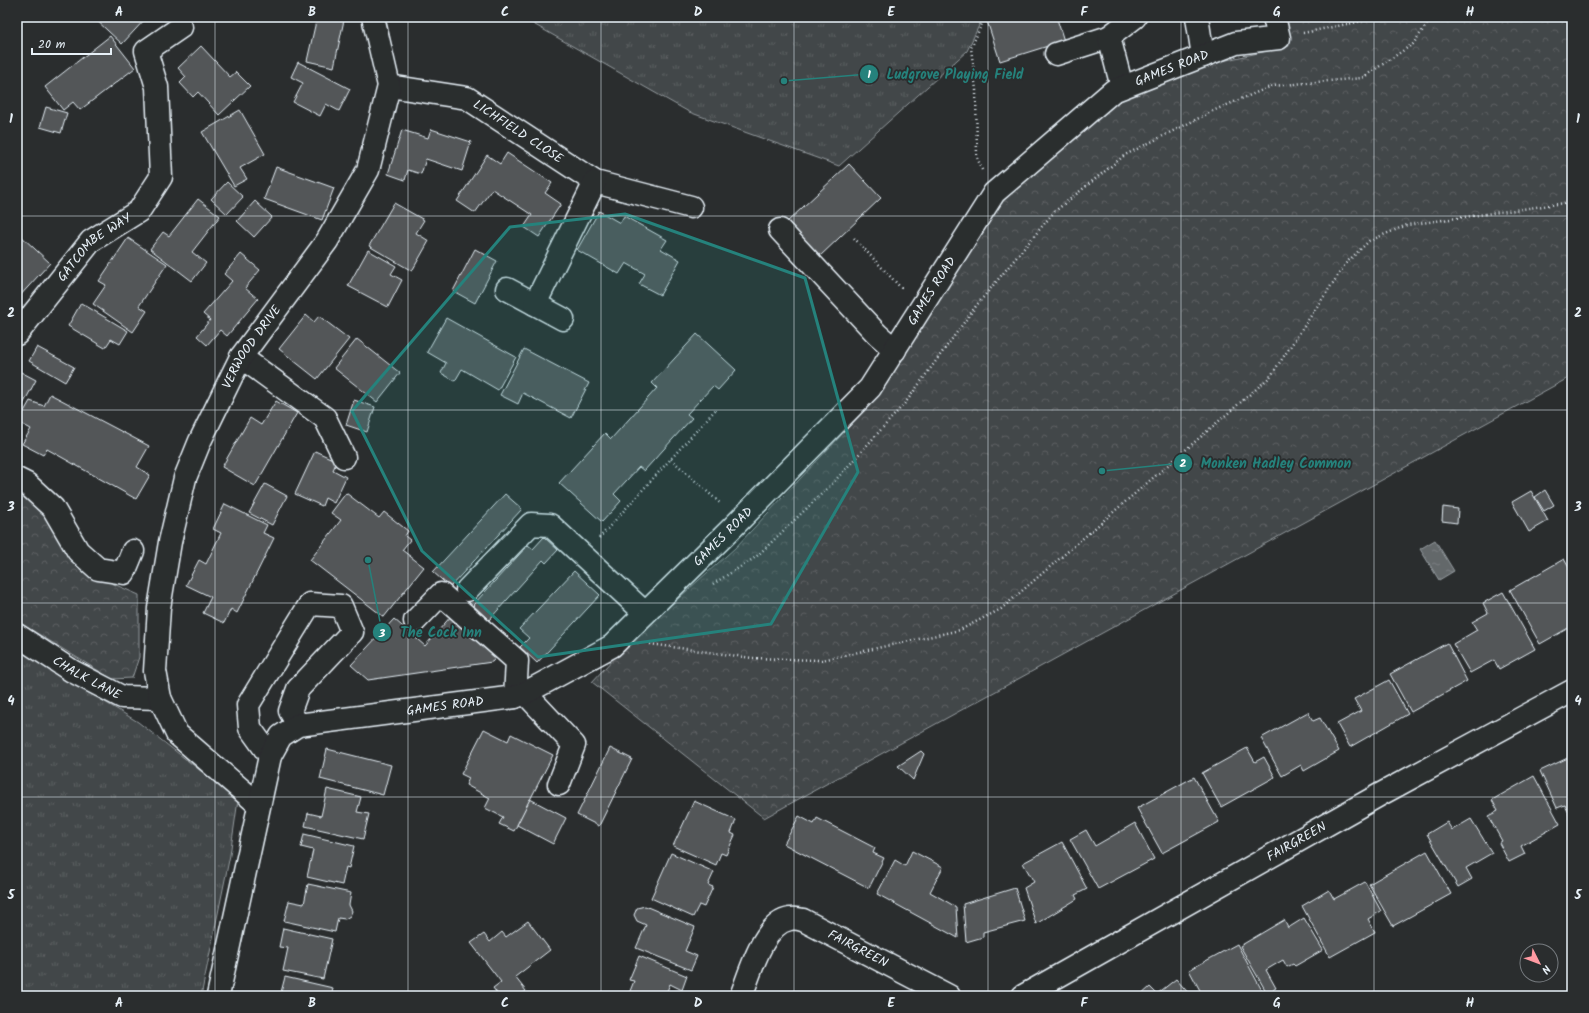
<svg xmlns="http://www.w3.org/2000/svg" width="1589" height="1013" font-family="Kalam,sans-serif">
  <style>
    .forest { fill: url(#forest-crowns); stroke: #959ca0 }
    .park { fill: url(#park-tufts); stroke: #959ca0 }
    .water { fill: url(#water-ripples); stroke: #989fa3 }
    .building { fill: #535759; stroke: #e8f1f8 }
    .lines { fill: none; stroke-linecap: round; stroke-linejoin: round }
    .minor-casing { stroke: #e8f1f8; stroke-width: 25 }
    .path { stroke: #e8f1f8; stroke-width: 2.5; stroke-dasharray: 1 3; stroke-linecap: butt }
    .minor { stroke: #2a2d2e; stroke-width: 22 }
    .marked { fill: #25827c; fill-opacity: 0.2; stroke: #25827c; stroke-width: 3; stroke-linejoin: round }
    .grid { fill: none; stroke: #e8f1f8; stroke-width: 1; stroke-opacity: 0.55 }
    .labels { text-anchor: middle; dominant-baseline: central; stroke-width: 3.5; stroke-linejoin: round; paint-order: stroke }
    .street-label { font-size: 13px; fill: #e8f1f8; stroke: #2a2d2e }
    .leader { fill: none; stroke: #25827c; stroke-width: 1.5 }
    .callout-dot { fill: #25827c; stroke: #2a2d2e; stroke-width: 1.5 }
    .mark-label { font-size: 12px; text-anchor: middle; font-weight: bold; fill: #fff }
    .callout-label { font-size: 14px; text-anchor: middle; font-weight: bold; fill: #25827c; stroke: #2a2d2e; stroke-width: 3.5; stroke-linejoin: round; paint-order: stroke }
    .neatline { fill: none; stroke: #e8f1f8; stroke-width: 1.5 }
    .grid-label { font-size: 13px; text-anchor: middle; font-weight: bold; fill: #e8f1f8 }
  </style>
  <defs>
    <pattern id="forest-crowns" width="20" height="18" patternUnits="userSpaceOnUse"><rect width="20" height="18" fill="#424648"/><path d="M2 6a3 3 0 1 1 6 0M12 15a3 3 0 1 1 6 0" fill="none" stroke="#5d6163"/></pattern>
    <pattern id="park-tufts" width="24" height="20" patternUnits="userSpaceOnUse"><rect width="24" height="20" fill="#424648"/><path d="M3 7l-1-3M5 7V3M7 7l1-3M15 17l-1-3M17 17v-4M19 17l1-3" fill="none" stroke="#5d6163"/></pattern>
    <pattern id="water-ripples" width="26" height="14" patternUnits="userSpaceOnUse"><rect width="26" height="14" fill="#63686b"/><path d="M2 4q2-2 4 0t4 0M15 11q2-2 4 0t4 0" fill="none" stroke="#797e81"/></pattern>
  </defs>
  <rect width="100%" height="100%" fill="#2a2d2e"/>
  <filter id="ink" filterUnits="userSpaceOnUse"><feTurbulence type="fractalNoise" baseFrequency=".025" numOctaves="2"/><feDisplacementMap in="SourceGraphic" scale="8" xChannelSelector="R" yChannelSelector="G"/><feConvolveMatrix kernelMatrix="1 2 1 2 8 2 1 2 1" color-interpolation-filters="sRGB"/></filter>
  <g filter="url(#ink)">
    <g class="forest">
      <path d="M1282,17h290v359l-808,442 -172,-136 34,-37 109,-97 144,-153 128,-202 111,-94 100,-37 71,-16z"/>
      <path d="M17,489l24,19 52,67 46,20v62l-7,21 -20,1 -95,-58z"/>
    </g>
    <g class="park">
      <path d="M521,17h462l-16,34 -128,115 -150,-54z"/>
      <path d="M17,649l121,73 100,78 -8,55 -29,141h-184z"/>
    </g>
    <path class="water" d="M1435,540l19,31 -15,9 -19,-31z"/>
    <g class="building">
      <path d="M93,17h54l-25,27z"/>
      <path d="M317,17h15l12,3 -10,47 -27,-6z"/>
      <path d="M998,17h65l-6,2 7,22 -64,20 -13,-40z"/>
      <path d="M110,36l25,32 -55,42 -7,-8 -10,8 -18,-23z"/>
      <path d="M201,46l29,31 6,-5 14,14 -31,29 -21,-23 -5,5 -13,-14 6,-6 -8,-9z"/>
      <path d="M298,62l52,27 -11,22 -13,-7 -6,12 -27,-14 10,-19 -12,-6z"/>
      <path d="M46,107l21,6 -6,20 -21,-6z"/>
      <path d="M240,110l25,44 -25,14 7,11 -13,7 -32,-54z"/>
      <path d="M431,129l40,13 -9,29 -36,-12 -5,15 -13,-4 -3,10 -17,-6 14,-44 26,8z"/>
      <path d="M507,153l45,30 -7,10 16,11 -22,33 -15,-10 8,-12 -40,-26 -17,24 -18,-12 30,-46 13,9z"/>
      <path d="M849,164l32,34 -62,59 -32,-35z"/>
      <path d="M276,167l58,21 -12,32 -58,-21z"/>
      <path d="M227,182l16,15 -16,17 -16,-15z"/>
      <path d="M198,199l22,17 -28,36 14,11 -14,18 -42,-32 13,-17 6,4z"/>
      <path d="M255,201l17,16 -18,20 -17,-16z"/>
      <path d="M394,203l30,17 -8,13 13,8 -17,30 -43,-25z"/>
      <path d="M599,211l21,12 4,-7 43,24 -6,9 19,11 -20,35 -21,-11 6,-10 -19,-11 -7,11 -42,-24z"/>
      <path d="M20,235l30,28 -33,36v-60z"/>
      <path d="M128,238l39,26 -28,42 8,5 -14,21 -40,-28 13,-19 -7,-4z"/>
      <path d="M475,249l22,12 -22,42 -22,-12z"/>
      <path d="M368,250l28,16 -5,8 11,6 -14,27 -40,-21z"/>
      <path d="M241,254l19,16 -15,18 13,11 -31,37 -7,-6 -13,15 -10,-9 13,-16 -7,-6 29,-33 -8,-7z"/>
      <path d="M81,303l47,28 -8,13 -9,-5 -6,9 -37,-22z"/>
      <path d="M306,315l8,7 5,-6 30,23 -32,40 -38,-30z"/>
      <path d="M446,318l70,39 -18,33 -36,-21 -7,12 -14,-8 5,-10 -19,-11z"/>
      <path d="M697,334l39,36 -18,20 -5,-4 -26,28 5,4 -48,53 -5,-4 -25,27 7,7 -19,21 -43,-39 46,-50 6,6 46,-51 -5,-5z"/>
      <path d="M357,339l43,34 -23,29 -43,-34z"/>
      <path d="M37,347l37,20 -9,15 -36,-21z"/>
      <path d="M524,349l65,34 -18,35 -48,-25 -5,11 -18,-9z"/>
      <path d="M17,370l19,10 -17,32 -2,-1z"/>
      <path d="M50,394l99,52 -12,21 13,8 -14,24 -89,-50 -4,6 -21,-11 9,-15 -13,-7 12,-21 14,5z"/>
      <path d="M354,400l21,7 -8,25 -21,-7z"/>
      <path d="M276,401l21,12 -42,73 -33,-19 28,-49 11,7z"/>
      <path d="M315,451l22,10 -4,9 13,7 -12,26 -9,-5 -3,8 -27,-12z"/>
      <path d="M265,484l22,12 -15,29 -23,-12z"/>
      <path d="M1545,490l9,15 -10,6 -9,-14z"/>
      <path d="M1531,491l17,30 -19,11 -17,-30z"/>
      <path d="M346,493l33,25 5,-6 24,19 -3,5 5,4 -8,10 22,17 -40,50 -74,-57 31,-40 -10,-7z"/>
      <path d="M505,494l17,15 -72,78 -17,-15z"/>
      <path d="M225,504l42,21 -4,8 11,5 -37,75 -6,-4 -7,14 -21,-10 8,-16 -25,-12 13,-25 7,4 15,-31 -8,-4z"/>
      <path d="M1443,507l15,2 -1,14 -15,-2z"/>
      <path d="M544,537l14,13 -12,13 -3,-3 -54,60 -16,-15 55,-60 5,4z"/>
      <path d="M1564,559l8,14v53l-32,18 -30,-54z"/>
      <path d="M574,571l26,24 -63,68 -17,-16 9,-9 -10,-9z"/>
      <path d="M1503,592l32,57 -36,20 -5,-9 -24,13 -17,-29 24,-14 -5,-8 16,-9 -5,-10z"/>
      <path d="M452,615l48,38 -8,9 -124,18 -17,-15 43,-46 31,27z"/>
      <path d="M1447,643l20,38 -56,31 -21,-38z"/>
      <path d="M1389,680l19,34 -58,33 -13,-23 24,-13 -7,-12z"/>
      <path d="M1308,712l5,9 7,-3 19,33 -35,20 -3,-6 -19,11 -21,-38z"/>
      <path d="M484,729l24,12 3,-7 42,21 -39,76 -15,-7 4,-7 -18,-9 5,-10 -24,-13 3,-7 -8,-4z"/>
      <path d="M610,748l22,11 -33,67 -22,-11z"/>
      <path d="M1247,748l8,14 9,-5 11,20 -54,30 -19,-34z"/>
      <path d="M327,749l64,16 -8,30 -63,-16z"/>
      <path d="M921,751l3,3 -11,26 -15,-14z"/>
      <path d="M1572,756v64l-7,-15 -8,3 -17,-37z"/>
      <path d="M1534,776l26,48 -39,22 4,8 -16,8 -10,-19 3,-2 -14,-25 10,-5 -6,-11z"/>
      <path d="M1194,777l25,45 -57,31 -25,-45z"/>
      <path d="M327,789l34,8 -4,15 12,2 -6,25 -58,-13 3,-13 13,3z"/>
      <path d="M530,799l36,19 -13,26 -36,-19z"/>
      <path d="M694,801l42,19 -5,13 4,2 -9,20 -5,-2 -5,12 -43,-19z"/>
      <path d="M799,816l15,8 3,-6 58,30 -2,5 11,5 -15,30 -85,-44z"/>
      <path d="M1471,819l21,34 -26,15 6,11 -14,8 -31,-53 20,-12 5,8z"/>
      <path d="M1135,823l19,36 -56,30 -28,-50 16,-9 9,16z"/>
      <path d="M304,834l50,12 -5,22 -3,-1 -4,18 -35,-8 6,-27 -12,-3z"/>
      <path d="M1062,842l25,47 -12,6 2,4 -41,25 -12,-36 10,-6 -11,-19z"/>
      <path d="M912,851l31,16 -13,25 26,15 2,31 -81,-44 18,-34 10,6z"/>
      <path d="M1427,851l24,43 -58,32 -24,-42z"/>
      <path d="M671,853l43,19 -6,13 5,2 -9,20 -5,-2 -6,12 -42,-19z"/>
      <path d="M1365,882l16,29 -13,8 7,13 -45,25 -28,-51 27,-16 5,9z"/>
      <path d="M308,884l43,9 -2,12 3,6 -2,5 -5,3 -7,-1 -3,14 -51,-11 5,-20 15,3z"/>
      <path d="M1015,888l10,33 -42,11v5l-17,5 -3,-38z"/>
      <path d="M645,906l50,21 -10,24 12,5 -6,14 -55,-22 10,-23 -9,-4 -3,-6 3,-7z"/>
      <path d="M1304,918l19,32 -28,16 -2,-2 -6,3 -4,-7 -17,10 10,18 -9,5 -27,-47 44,-26 4,8z"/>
      <path d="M528,921l22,29 -35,27 11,14 -6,5h-21l-6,-8 8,-6 -30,-39 13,-9 6,8 12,-10 4,5z"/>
      <path d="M283,928l49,11 -9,40 -40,-8 5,-23 -9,-1z"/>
      <path d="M1237,944l28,52h-62l-14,-26z"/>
      <path d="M639,956l48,20 -5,14 -12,-6 -5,12h-37l6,-15 -5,-1z"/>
      <path d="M285,977l48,11 -2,8h-51z"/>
      <path d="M1176,979l15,17h-51l10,-9 7,7z"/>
    </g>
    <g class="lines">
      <g class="minor-casing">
        <g id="minor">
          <path d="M1197,17l6,39"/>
          <path d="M1056,54l53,-17"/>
          <path id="s1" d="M389,86l78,12 128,84 96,25"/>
          <path d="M1122,87l-13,-50 26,-20"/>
          <path d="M780,230l97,104 18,16"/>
          <path d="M507,289l56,30"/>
          <path d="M535,304l60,-122"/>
          <path id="s2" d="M17,334l74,-93 48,-30 22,-34 -4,-90 -11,-36 35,-24"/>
          <path d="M241,357l84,61 19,39"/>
          <path d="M17,479l10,5 26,24 25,43 20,18 26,4 9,-22"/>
          <path d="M467,590l64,-66 19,1 95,88"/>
          <path d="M415,621l26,-27 76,67 -2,36"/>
          <path id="s3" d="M17,635l55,36 50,26 38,1"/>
          <path d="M525,693l49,52 -15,39"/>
          <path d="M270,756l-20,-28 -2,-23 62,-101 31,2 11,26 -54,57 -8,22 8,14"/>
          <path id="s4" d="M259,805l-82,-71 -17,-36 -5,-27 4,-63 11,-66 15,-64 15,-37 41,-84 86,-116 41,-71 21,-84 -16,-69"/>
          <path id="s5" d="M218,996l52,-240 11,-20 17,-11 217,-28 10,-4 87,-47 119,-117 139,-141 124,-195 119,-102 123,-48 43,-5 -5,-21"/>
          <path id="s6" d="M741,996c9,-22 22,-73 49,-77 4,-1 9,0 13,1l146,76"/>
          <path id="s7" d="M1023,996l358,-202 191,-103"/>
        </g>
      </g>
      <g class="path">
        <path d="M1303,33l79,-16"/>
        <path d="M982,170l-5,-13 -1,-67 -5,-42 14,-31"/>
        <path d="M854,238l49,52"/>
        <path d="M671,459l50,45"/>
        <path d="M599,538l118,-130"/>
        <path d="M713,584l43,-27 76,-73 74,-82 70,-96 78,-94 71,-57 90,-45 57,-24 90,-8 51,-34 19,-27"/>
        <path d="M650,644l102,14 70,2 138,-30 41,-21 269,-232 77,-115 22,-21 38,-16 165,-23"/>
      </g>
      <use href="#minor" class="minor"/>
    </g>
  </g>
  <path class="marked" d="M625,214l180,64 53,194 -87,152 -233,33 -116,-106 -70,-140 158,-184z"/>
  <path class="grid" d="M215,17v979M408,17v979M601,17v979M794,17v979M988,17v979M1181,17v979M1374,17v979M17,216h1555M17,410h1555M17,603h1555M17,797h1555"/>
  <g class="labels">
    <g class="street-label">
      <text stroke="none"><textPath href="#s5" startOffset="1433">GAMES ROAD</textPath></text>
      <text stroke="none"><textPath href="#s1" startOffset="140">LICHFIELD CLOSE</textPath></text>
      <text stroke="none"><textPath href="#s2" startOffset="117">GATCOMBE WAY</textPath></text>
      <text stroke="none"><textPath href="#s5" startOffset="1097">GAMES ROAD</textPath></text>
      <text stroke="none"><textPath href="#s4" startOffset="519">VERWOOD DRIVE</textPath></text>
      <text stroke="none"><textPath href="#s5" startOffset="773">GAMES ROAD</textPath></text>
      <text stroke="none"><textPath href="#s3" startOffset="82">CHALK LANE</textPath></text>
      <text stroke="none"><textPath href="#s5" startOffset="437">GAMES ROAD</textPath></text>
      <text stroke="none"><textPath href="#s7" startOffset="314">FAIRGREEN</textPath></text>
      <text stroke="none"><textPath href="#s6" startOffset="170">FAIRGREEN</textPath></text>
    </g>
  </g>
  <path class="leader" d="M784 81L869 74M1102 471L1183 463M368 560L382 632"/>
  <g class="callout-dot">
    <circle cx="784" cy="81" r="4"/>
    <circle cx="1102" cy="471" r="4"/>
    <circle cx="368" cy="560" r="4"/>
    <circle cx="869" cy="74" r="10"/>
    <circle cx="1183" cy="463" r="10"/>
    <circle cx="382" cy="632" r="10"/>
  </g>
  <g class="mark-label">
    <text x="869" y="78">1</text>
    <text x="1183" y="467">2</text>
    <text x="382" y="637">3</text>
  </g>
  <g class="callout-label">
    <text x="955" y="79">Ludgrove Playing Field</text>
    <text x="1276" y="468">Monken Hadley Common</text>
    <text x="441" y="637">The Cock Inn</text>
  </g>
  <rect width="1589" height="1013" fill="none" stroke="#2a2d2e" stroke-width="44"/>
  <g transform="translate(1539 963) rotate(132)"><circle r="19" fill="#2a2d2e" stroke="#767b7f"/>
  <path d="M0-3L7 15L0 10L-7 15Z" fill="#ff9aa2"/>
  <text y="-6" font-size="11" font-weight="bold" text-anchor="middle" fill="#e8f1f8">N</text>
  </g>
  <path d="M32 48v6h79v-6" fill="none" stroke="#e8f1f8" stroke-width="2"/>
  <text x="38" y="48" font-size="12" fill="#e8f1f8" stroke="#2a2d2e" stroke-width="3" paint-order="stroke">20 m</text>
  <rect x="22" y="22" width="1545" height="969" class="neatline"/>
  <g class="grid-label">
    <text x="119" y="16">A</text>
    <text x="312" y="16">B</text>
    <text x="505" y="16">C</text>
    <text x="698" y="16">D</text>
    <text x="891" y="16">E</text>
    <text x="1084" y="16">F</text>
    <text x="1277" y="16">G</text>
    <text x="1470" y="16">H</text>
    <text x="11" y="123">1</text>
    <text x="1578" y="123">1</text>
    <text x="11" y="317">2</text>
    <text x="1578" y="317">2</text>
    <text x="11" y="511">3</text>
    <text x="1578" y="511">3</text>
    <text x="11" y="705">4</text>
    <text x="1578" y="705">4</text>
    <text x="11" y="899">5</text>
    <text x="1578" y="899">5</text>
    <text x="119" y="1007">A</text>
    <text x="312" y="1007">B</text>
    <text x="505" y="1007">C</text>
    <text x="698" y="1007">D</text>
    <text x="891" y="1007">E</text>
    <text x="1084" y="1007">F</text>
    <text x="1277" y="1007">G</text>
    <text x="1470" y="1007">H</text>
  </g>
</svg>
